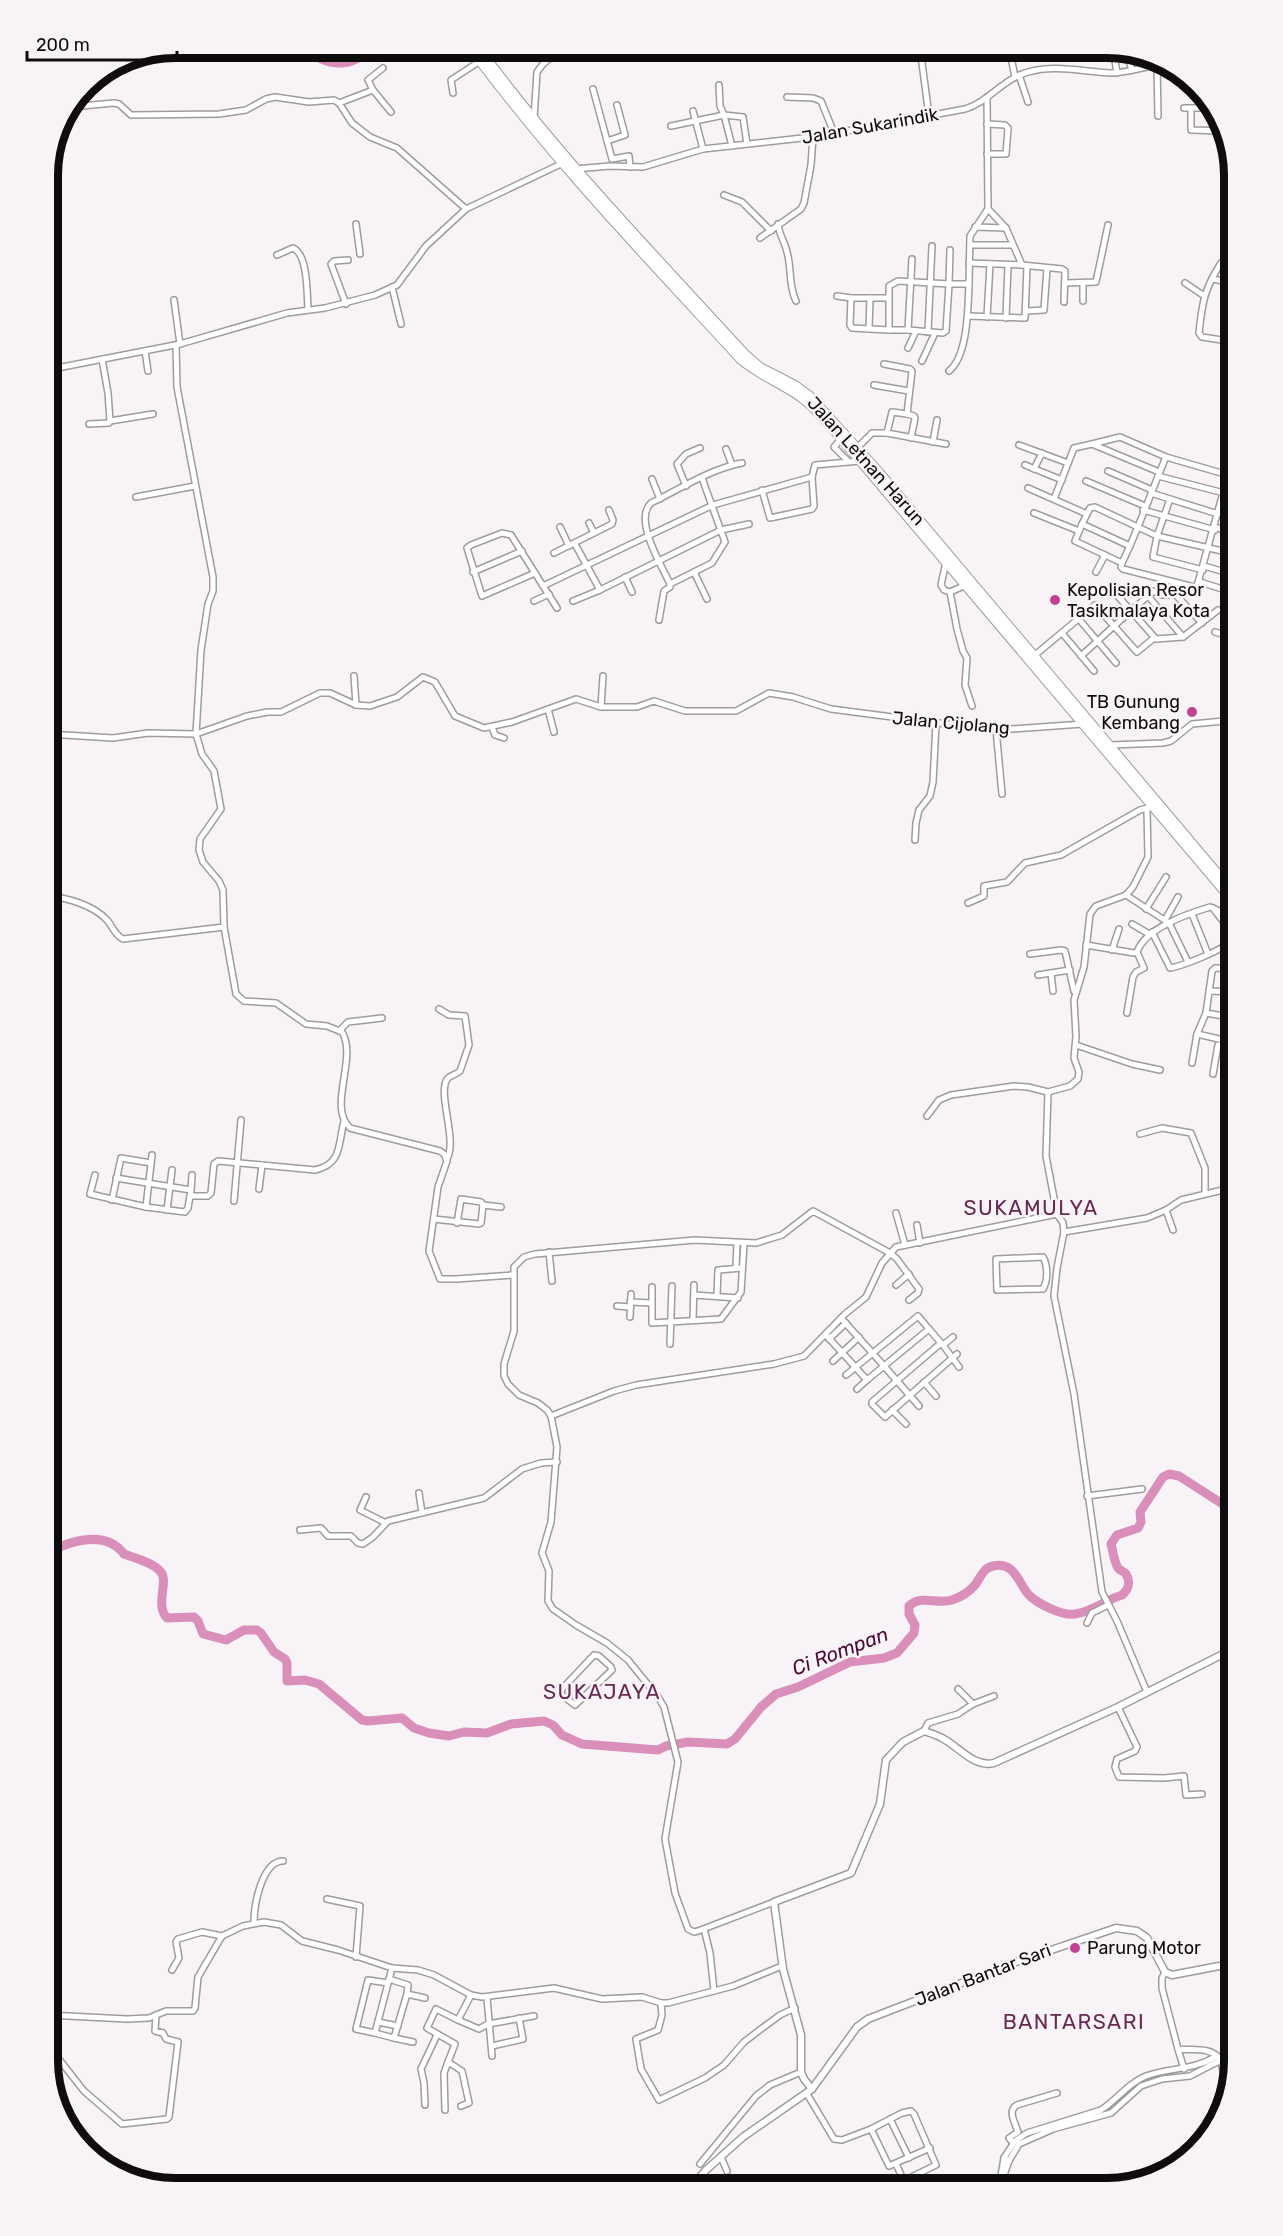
<svg xmlns="http://www.w3.org/2000/svg" width="1283" height="2236" font-family="Rubik,sans-serif">
  <style>
    .lines { fill: none; stroke-linecap: round; stroke-linejoin: round }
    .river { stroke: #da8fba; stroke-width: 9 }
    .minor-casing { stroke: #a09b9e; stroke-width: 8 }
    .tertiary-casing { stroke: #a09b9e; stroke-width: 9 }
    .primary-casing { stroke: #a09b9e; stroke-width: 10 }
    .minor { stroke: #fff; stroke-width: 5 }
    .tertiary { stroke: #fff; stroke-width: 6 }
    .primary { stroke: #fff; stroke-width: 8 }
    .poi-dot { fill: #be4291; stroke: #f8f3f6; stroke-width: 2 }
    .labels { text-anchor: middle; dominant-baseline: central; stroke-width: 5; stroke-linejoin: round; paint-order: stroke }
    .street-label { font-size: 18px; fill: #0e0c0d; stroke: #f8f3f6 }
    .poi-label { font-size: 18px; fill: #0e0c0d; stroke: #f8f3f6; text-anchor: start }
    .water-label { font-size: 20px; font-style: italic; fill: #4b0936; stroke: #f8f3f6 }
    .quarter-label { font-size: 21px; letter-spacing: 1.5px; fill: #682a50; stroke: #f8f3f6 }
    .rim { fill: none; stroke: #0e0c0d; stroke-width: 8 }
  </style>
  <rect width="100%" height="100%" fill="#f8f3f6"/>
  <g class="lines">
    <g class="river">
      <path d="M306,48c18,18 47,22 62,0"/>
      <path d="M48,1552c23,-11 57,-23 76,2 11,4 28,8 36,17 10,10 -6,33 7,47l27,-1 4,4 5,13 23,6 18,-10h13l4,3 13,19 11,7 2,4v18l18,-1 14,4 43,36 6,1 34,-3 12,10 15,5 20,3 15,-4 23,1 24,-9 33,-3 9,4 9,10 20,9 76,6 8,-4 22,-4 39,2 8,-5 26,-32 15,-13 22,-7 52,-25 34,-4 13,-5 17,-20 1,-8 -6,-11v-8c12,-12 28,-1 43,-6 9,-3 17,-8 23,-15 6,-8 8,-17 18,-19 22,-5 25,17 36,29 9,9 33,21 46,19 16,-2 31,-14 47,-19 6,-5 9,-13 4,-21 -2,-3 -6,-3 -8,-6 -4,-6 -5,-17 -7,-24l6,-9 21,-7 3,-6 -1,-10 23,-35 6,-3 10,2 56,36"/>
    </g>
    <g class="minor-casing">
      <g id="minor">
        <path d="M898,48l4,6 19,-1"/>
        <path d="M920,48l9,68"/>
        <path d="M1113,48l4,25"/>
        <path d="M1115,55l12,-1 5,16"/>
        <path d="M1011,57l4,20"/>
        <path d="M1157,64l1,52"/>
        <path d="M1019,75l9,27"/>
        <path d="M719,85l1,21 4,9 8,31"/>
        <path d="M593,89l19,70 17,-3 1,11"/>
        <path d="M373,90l-5,-10 15,-12"/>
        <path d="M453,93l-2,-13 29,-19"/>
        <path d="M787,97l26,1 8,3 13,32"/>
        <path d="M339,103l34,-13 18,22"/>
        <path d="M71,107l43,-4 5,1 12,11 88,-1 27,-4 20,-11 9,-2 34,5 25,-2 5,3 13,20 18,14 27,11 69,61"/>
        <path d="M1184,108h28"/>
        <path d="M1191,108v22l34,1"/>
        <path d="M693,111l10,38"/>
        <path d="M534,118l3,-46 6,-8 20,-16"/>
        <path d="M671,126l53,-11 19,2 4,27"/>
        <path d="M607,141l18,-6 -8,-30"/>
        <path d="M987,154h19l2,-26 -3,-3 -18,-1"/>
        <path d="M575,169l35,-3 33,1 60,-18 117,-13 145,-27c25,-8 36,-29 63,-37 28,-8 55,0 83,1 16,0 34,-6 50,-9"/>
        <path d="M724,195l18,7 29,29"/>
        <path d="M988,209l18,19 16,37 40,4 3,2 -1,31"/>
        <path d="M356,224l4,30"/>
        <path d="M778,224c1,11 7,18 9,28 5,17 1,33 9,49"/>
        <path d="M975,227l31,1"/>
        <path d="M760,238l41,-29 3,-6 7,-38 2,-28"/>
        <path d="M970,245h42"/>
        <path d="M277,255l16,-7c15,6 14,46 15,61"/>
        <path d="M912,259l-4,71 35,3 3,-2 3,-47h20l1,-48 18,-27 -1,-112"/>
        <path d="M969,263l53,2"/>
        <path d="M1213,279l14,3"/>
        <path d="M1065,283l31,-1 12,-57"/>
        <path d="M1083,283v18"/>
        <path d="M1185,283l18,12"/>
        <path d="M392,287l9,37"/>
        <path d="M837,296l14,2"/>
        <path d="M888,298h-37l-1,27 2,3 37,2"/>
        <path d="M174,300l6,44"/>
        <path d="M346,304l-15,-40 3,-3 14,-1"/>
        <path d="M1027,311l17,-1 3,-42"/>
        <path d="M968,316l57,2 2,-52"/>
        <path d="M987,317l3,-53"/>
        <path d="M1006,318l2,-53"/>
        <path d="M869,329l1,-31"/>
        <path d="M908,330h-19v-44l9,-5 51,3 1,-34"/>
        <path d="M928,332l4,-86"/>
        <path d="M1235,342l-33,-5 -3,-4c3,-29 5,-44 22,-70l14,-1"/>
        <path d="M176,345l1,42 36,190v14l-5,13 -7,46 -5,84 6,20 12,17 7,38 -21,30 -1,11 4,12 16,19 4,9 1,37 12,67 8,7 32,2 30,21 21,2 15,6c16,26 -15,75 8,96l90,23 4,3 3,7 -9,26 -9,64 11,28h16l57,-4"/>
        <path d="M908,348l8,-17"/>
        <path d="M48,350l4,19"/>
        <path d="M145,351l3,20"/>
        <path d="M102,359l6,34 2,28"/>
        <path d="M922,361l13,-28"/>
        <path d="M949,371c19,-15 19,-64 20,-87"/>
        <path d="M48,373l4,-4 128,-25 107,-31 38,-5 50,-13 22,-10 29,-39 40,-37 99,-47"/>
        <path d="M874,385l35,6"/>
        <path d="M907,414l7,2 1,2 -4,20"/>
        <path d="M89,424l20,-1 1,-2 43,-7"/>
        <path d="M887,433l59,11"/>
        <path d="M840,440l-6,7 14,14"/>
        <path d="M933,442l4,-22"/>
        <path d="M1019,445l49,18"/>
        <path d="M857,448l15,-15h15l5,-21 15,2 5,-43 -2,-2 -26,-5"/>
        <path d="M726,449l6,16"/>
        <path d="M1166,457c-15,35 -27,71 -44,106l-1,4 2,2 71,18 3,-1 31,-111"/>
        <path d="M1025,465l37,15"/>
        <path d="M1034,469l8,-16"/>
        <path d="M1108,471l44,19"/>
        <path d="M1159,472l-67,-28 28,-7 46,20 69,20"/>
        <path d="M1158,476l66,17"/>
        <path d="M652,479l8,20"/>
        <path d="M1086,481l59,25"/>
        <path d="M686,486l-9,-22 9,-10 14,-6"/>
        <path d="M1028,488l59,26 3,-6 5,-1 62,29 78,18"/>
        <path d="M1225,489l10,3"/>
        <path d="M762,490l8,28 42,-9 2,-3 -2,-29"/>
        <path d="M1151,493l19,6 -13,37 -4,21 50,13"/>
        <path d="M136,497l59,-11"/>
        <path d="M1054,499l20,-51 18,-4"/>
        <path d="M1170,499l48,15"/>
        <path d="M1220,508l15,6"/>
        <path d="M1143,510l72,20"/>
        <path d="M1034,513l45,18"/>
        <path d="M1087,514l-5,10 48,22"/>
        <path d="M589,523l5,10"/>
        <path d="M1082,524l-7,17 47,22"/>
        <path d="M560,527l9,19"/>
        <path d="M1215,527l20,7"/>
        <path d="M575,544l25,46"/>
        <path d="M554,553l58,-29 1,-4 -4,-10"/>
        <path d="M946,562l-5,23 3,5 6,2 16,-7"/>
        <path d="M1204,566l31,9"/>
        <path d="M473,572l49,-21"/>
        <path d="M694,572l13,27"/>
        <path d="M1096,572l9,-17"/>
        <path d="M535,573l-53,23 -15,-48 4,-3 31,-12 9,2 46,73"/>
        <path d="M625,577l7,15"/>
        <path d="M1200,582l35,11"/>
        <path d="M670,584c-8,-18 -37,-64 -19,-81 29,-14 59,-34 91,-40"/>
        <path d="M543,586l170,-81 99,-28 3,-12 45,-4"/>
        <path d="M950,592l7,37 6,22 4,7 -2,27 7,21"/>
        <path d="M1115,593l41,46 27,-2"/>
        <path d="M1148,596l5,-5 8,4 14,-1 27,29"/>
        <path d="M534,601l15,-7"/>
        <path d="M573,601l27,-11 121,-60 28,-6"/>
        <path d="M1078,618l38,45"/>
        <path d="M659,620l5,-29 6,-4v-3l42,-21 13,-21 -23,-64"/>
        <path d="M1215,632l20,6"/>
        <path d="M1062,633l32,38"/>
        <path d="M1035,655l60,-50 19,21 34,-30 35,41 35,-27"/>
        <path d="M1081,656l33,-30 23,26 17,-14"/>
        <path d="M354,676l2,29"/>
        <path d="M601,707l2,-31"/>
        <path d="M548,709l6,23"/>
        <path d="M492,727l3,8 9,3"/>
        <path d="M996,729l6,65"/>
        <path d="M48,734l65,4 35,-5 48,1 51,-18 21,-4h13l39,-19h10l26,12 14,1 27,-9 26,-20 12,5 20,34 29,12 28,-6 64,-23 25,8h36l17,-6 31,10h51l33,-18 24,4 38,12 146,19 35,1 71,-5"/>
        <path d="M1111,745l52,-2 8,-2 21,-17 43,-4"/>
        <path d="M915,840l1,-17 3,-13 11,-14 3,-14 3,-58"/>
        <path d="M1126,895l43,28 19,39"/>
        <path d="M48,896c20,2 45,9 59,24 6,7 8,15 16,19l101,-12"/>
        <path d="M968,903l16,-7v-10l23,-4 18,-19 36,-8 79,-45 7,-2"/>
        <path d="M1146,909l20,-32"/>
        <path d="M1192,914l16,40"/>
        <path d="M1165,920l13,-23"/>
        <path d="M1132,924l17,10"/>
        <path d="M1229,931l6,-16"/>
        <path d="M1152,932l18,36c9,-1 57,-19 59,-27 4,-11 -10,-24 -16,-33"/>
        <path d="M1086,945l48,8 3,-1c8,-24 50,-38 73,-45l14,6 11,-3"/>
        <path d="M1112,950l7,-21"/>
        <path d="M1030,954l31,-4 4,1 9,40"/>
        <path d="M1051,973l2,18"/>
        <path d="M1038,975l32,-5"/>
        <path d="M1209,991l26,1"/>
        <path d="M439,1009l10,6 16,1 4,29 -9,26c-4,4 -9,4 -12,7 -12,13 10,62 -1,81"/>
        <path d="M1127,1013l6,-36 3,-5 8,-4 -7,-16"/>
        <path d="M1206,1013l29,5"/>
        <path d="M340,1030l8,-8 34,-4"/>
        <path d="M1076,1045l56,19 28,6"/>
        <path d="M1235,1060l-5,-12 2,-6 -35,-8 9,-21 6,-42 3,-3 20,1"/>
        <path d="M1192,1063l5,-29"/>
        <path d="M1213,1074l5,-29"/>
        <path d="M927,1116l12,-16 12,-5 63,-9 14,1 20,5"/>
        <path d="M1140,1134l22,-6 29,5 14,35v25"/>
        <path d="M95,1175l-5,19 56,13 39,5 3,-4 2,-12"/>
        <path d="M116,1178l75,12 -1,6h18l3,-3 3,-29 4,-3 97,9c27,-6 23,-25 29,-49"/>
        <path d="M259,1189l3,-24"/>
        <path d="M191,1190l1,-15"/>
        <path d="M112,1200l9,-42 30,5"/>
        <path d="M234,1201l7,-81"/>
        <path d="M146,1207l6,-52"/>
        <path d="M167,1210l5,-40"/>
        <path d="M1166,1210l7,20"/>
        <path d="M896,1213l9,32"/>
        <path d="M1057,1214l-11,-58 2,-64 22,-6 8,-7 1,-7 -5,-14 2,-22 -2,-36 10,-33 6,-53 6,-8 30,-11 7,-8 15,-30 -1,-47 4,-6"/>
        <path d="M434,1219l45,5 2,-1 2,-18 18,2"/>
        <path d="M457,1223l4,-24 20,3 2,3"/>
        <path d="M917,1225l3,18"/>
        <path d="M1064,1232l83,-14 19,-8 15,-10 54,-13"/>
        <path d="M549,1252l3,29"/>
        <path d="M1043,1257c5,9 5,23 0,32l-46,1 -1,-31z"/>
        <path d="M736,1268l1,-25"/>
        <path d="M896,1285l13,-11"/>
        <path d="M652,1287v36l69,-4 20,-27 3,-48"/>
        <path d="M694,1295l44,3"/>
        <path d="M717,1295l1,-25 24,-2"/>
        <path d="M630,1302l21,1"/>
        <path d="M617,1306l13,1"/>
        <path d="M630,1317l1,-23"/>
        <path d="M693,1320l1,-35"/>
        <path d="M929,1329l12,14"/>
        <path d="M826,1335l41,45 17,-14 -43,-48"/>
        <path d="M953,1337l-10,8 -2,-2 -69,59v2l13,13 72,-63"/>
        <path d="M829,1339l17,-16"/>
        <path d="M670,1344l2,-58"/>
        <path d="M943,1345l16,22"/>
        <path d="M833,1361l26,-24"/>
        <path d="M846,1375l72,-59 11,13 -45,37 35,40"/>
        <path d="M924,1382l12,14"/>
        <path d="M857,1389l10,-9"/>
        <path d="M892,1410l14,14"/>
        <path d="M551,1416l63,-25 22,-6 138,-21 30,-8 41,-42 21,-17 16,-34 14,-16 161,-33 6,9 1,9 -7,36 -3,28 20,98 28,198 15,29 30,71"/>
        <path d="M419,1493l3,20"/>
        <path d="M1087,1496l55,-7"/>
        <path d="M366,1497l-6,13 26,13"/>
        <path d="M300,1530l21,-2 7,8h23l7,7 5,1 10,-7 15,-16 96,-23 38,-29 19,-6 16,-1"/>
        <path d="M1087,1623l5,-10 16,-8"/>
        <path d="M594,1655l5,1 12,11 1,3 -37,35 -13,-10 -1,-5z"/>
        <path d="M958,1689l15,15"/>
        <path d="M1118,1707l19,40 -2,4 -18,8 -2,8 4,10 45,1 20,-2 2,19 16,-1"/>
        <path d="M924,1731l4,-8 30,-9 15,-10 21,-8"/>
        <path d="M327,1899l33,7 -4,51"/>
        <path d="M774,1902l-76,29 -4,1 -6,-3 -13,-36 -10,-54 13,-77 -14,-55 -6,-10 -30,-37 -21,-17 -31,-18 -23,-16 -5,-8 1,-30 -7,-18 9,-31 6,-75 -6,-31 -4,-6 -9,-7 -19,-8 -11,-11 -4,-8v-12l10,-33v-64l10,-10 11,-3 160,-14 61,3 26,-8 31,-24 77,42 7,6 22,30 -1,4 -9,7"/>
        <path d="M254,1922c0,-17 8,-61 29,-61"/>
        <path d="M704,1929l6,24 4,38"/>
        <path d="M172,1970l7,-12 -3,-16 2,-3 24,-7 20,4"/>
        <path d="M1165,1972l-3,6v10l16,61c16,2 32,-3 43,11l5,30"/>
        <path d="M388,1983l-20,-3 -12,49 19,4 17,-65"/>
        <path d="M407,1994l18,4"/>
        <path d="M487,1998l5,58"/>
        <path d="M661,2003l1,12 -4,15 -22,9 5,30 18,31 46,-22 19,-13 20,-23 17,-13 19,-14 15,-7"/>
        <path d="M48,2015l79,4 22,-1 17,-7h27l2,-3 3,-31 24,-41 21,-10 21,-4 17,3 21,16 36,9 54,18 26,2 16,5 37,20 11,2 72,-9 48,11 40,-2 19,6h7l65,-17 49,-20"/>
        <path d="M458,2020l21,9 9,-5 46,-8"/>
        <path d="M378,2022l20,4"/>
        <path d="M375,2033l19,5 13,-44 1,-9 -19,-6"/>
        <path d="M394,2038l19,4"/>
        <path d="M492,2046l31,-7 -4,-21"/>
        <path d="M1178,2049l6,20"/>
        <path d="M48,2051l10,7 26,33 38,33 45,-5 2,-2 9,-75 -12,-3 -3,-6 -8,-2 1,-16"/>
        <path d="M1217,2056c-25,15 -46,11 -71,20 -18,7 -29,24 -45,34l-74,23 -12,8 -11,17 5,3 10,-17 34,-15 58,-16 30,-27 21,-7 28,-3 31,-16"/>
        <path d="M1220,2058l15,-7"/>
        <path d="M807,2094l27,45 8,1 29,-11 18,37 41,-18"/>
        <path d="M425,2105l-1,-22 -3,-14 16,-34"/>
        <path d="M461,2106l8,-3 -7,-32 -14,-9 7,-18 -28,-16 9,-19 22,11 13,-25"/>
        <path d="M445,2110l-1,-37 4,-11"/>
        <path d="M890,2119l19,39"/>
        <path d="M871,2129l31,-16 9,-2 3,3 22,51 -33,16"/>
        <path d="M1013,2143l-4,-5 9,-6c-3,-10 -11,-21 -1,-27l40,-12"/>
        <path d="M721,2157l6,14"/>
        <path d="M700,2164l56,-68 14,-11 31,-13"/>
        <path d="M896,2164l11,24"/>
        <path d="M915,2188l20,-9"/>
        <path d="M999,2188l5,-30"/>
        <path d="M1003,2188l2,-16 4,-11"/>
      </g>
    </g>
    <g class="tertiary-casing">
      <g id="tertiary">
        <path d="M812,2089l-8,-10 -3,-7v-37l-18,-66 -9,-67 77,-29 29,-69 6,-44 17,-18 21,-11c6,2 13,4 18,7 16,8 32,30 52,25l124,-56 117,-59"/>
        <path d="M691,2188l15,-18 37,-33 69,-48 45,-62 11,-8 148,-57 100,-34 21,3 10,7 18,34 7,3 63,-12"/>
      </g>
    </g>
    <g class="primary-casing">
      <g id="primary">
        <path d="M470,48c82,111 178,211 271,312 19,16 42,24 62,39 18,14 41,44 57,62l375,443"/>
        <path d="M479,48c80,109 175,206 266,306l15,13 35,18 15,11 70,77 355,421"/>
      </g>
    </g>
    <use href="#minor" class="minor"/>
    <use href="#tertiary" class="tertiary"/>
    <use href="#primary" class="primary"/>
  </g>
  <g class="poi-dot">
    <circle cx="1055" cy="600" r="6"/>
    <circle cx="1192" cy="712" r="6"/>
    <circle cx="1075" cy="1948" r="6"/>
  </g>
  <g class="labels">
    <g class="street-label">
      <text transform="translate(870 126) rotate(-10)">Jalan Sukarindik</text>
      <text transform="translate(866 461) rotate(48)">Jalan Letnan Harun</text>
      <text transform="translate(951 723) rotate(5)">Jalan Cijolang</text>
      <text transform="translate(983 1975) rotate(-21)">Jalan Bantar Sari</text>
    </g>
    <g class="poi-label">
      <text x="1067" y="590">Kepolisian Resor<tspan x="1067" dy="21">Tasikmalaya Kota</tspan></text>
      <text x="1180" y="702" text-anchor="end">TB Gunung<tspan x="1180" dy="21">Kembang</tspan></text>
      <text x="1087" y="1948">Parung Motor</text>
    </g>
    <g class="water-label">
      <text transform="translate(840 1651) rotate(-21)">Ci Rompan</text>
    </g>
    <g class="quarter-label">
      <text x="1031" y="1207">SUKAMULYA</text>
      <text x="602" y="1691">SUKAJAYA</text>
      <text x="1074" y="2021">BANTARSARI</text>
    </g>
  </g>
  <path d="M0 0H1283V2236H0ZM175 58H1107A117 117 0 0 1 1224 175V2061A117 117 0 0 1 1107 2178H175A117 117 0 0 1 58 2061V175A117 117 0 0 1 175 58Z" fill="#f8f3f6" fill-rule="evenodd"/>
  <path class="rim" d="M175 58H1107A117 117 0 0 1 1224 175V2061A117 117 0 0 1 1107 2178H175A117 117 0 0 1 58 2061V175A117 117 0 0 1 175 58Z"/>
  <path d="M27 51v9h150v-9" fill="none" stroke="#0e0c0d" stroke-width="3"/>
  <text x="36" y="51" font-size="18" fill="#0e0c0d" stroke="#f8f3f6" stroke-width="4.5" paint-order="stroke">200 m</text>
</svg>
